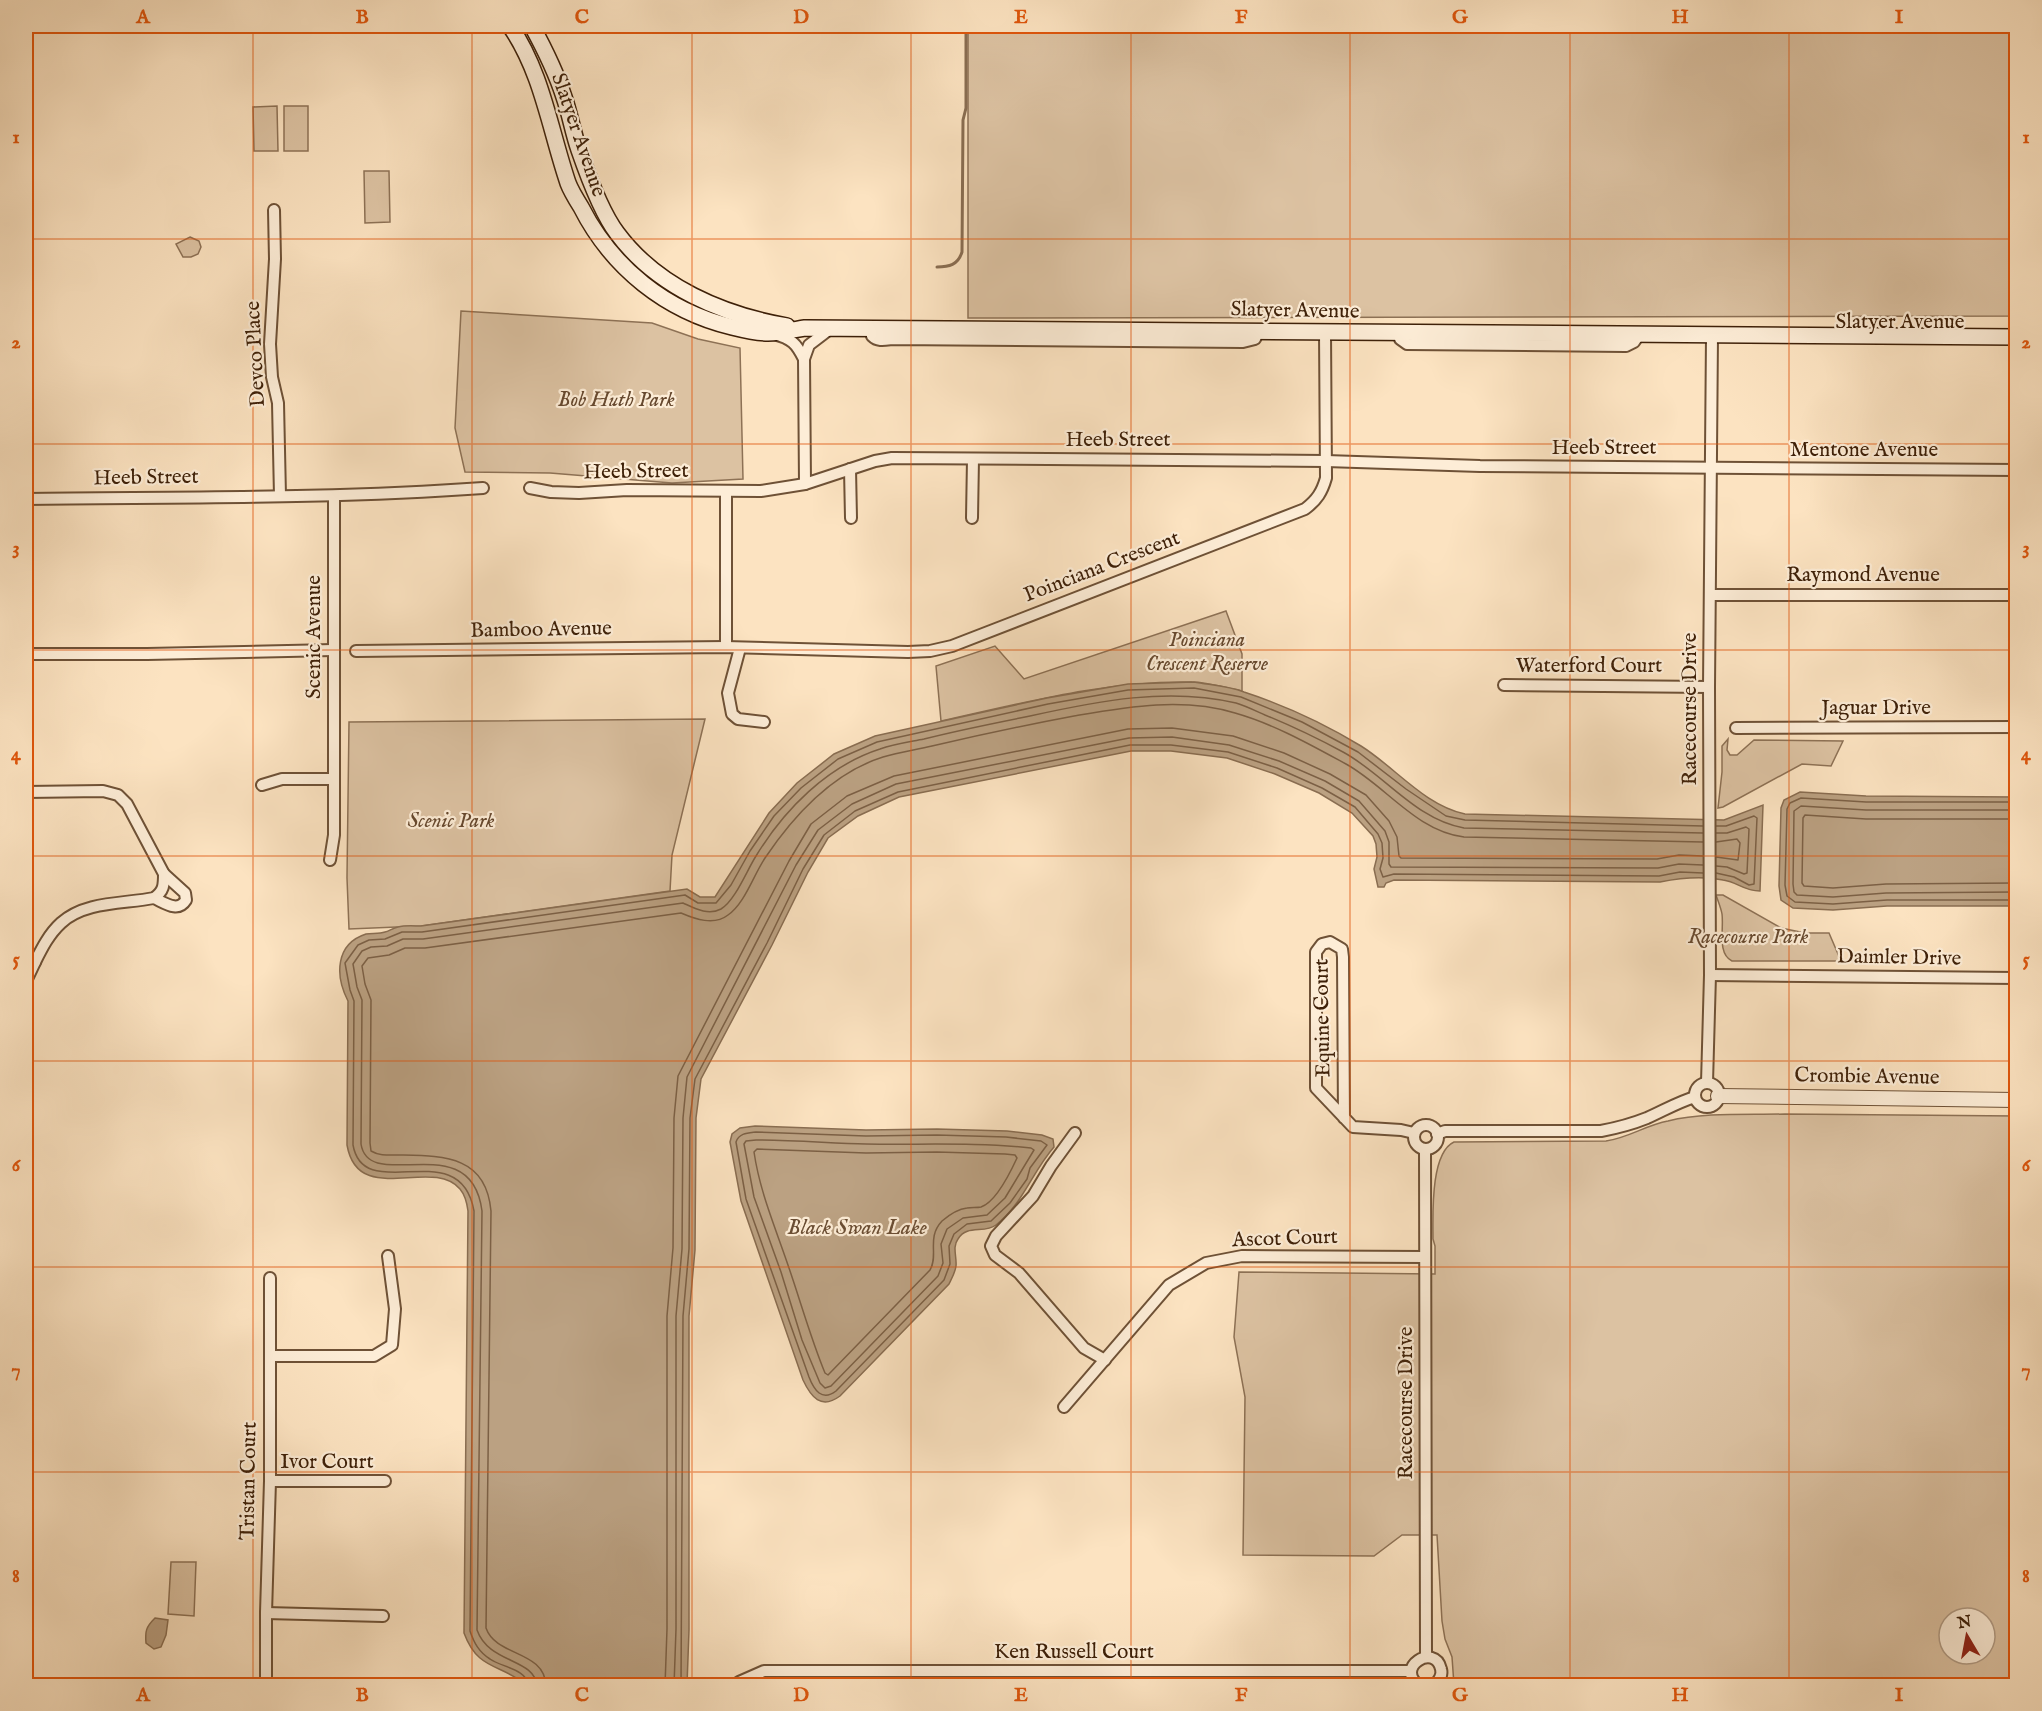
<svg xmlns="http://www.w3.org/2000/svg" width="2042" height="1711" font-family="'IM FELL English',serif">
  <style>
    .green { fill: #dcc2a2; stroke: #8d7155; stroke-width: 1.5; fill-rule: evenodd }
    .water { fill: #bba182; stroke: #896d51; stroke-width: 1.5 }
    .lines { fill: none; stroke-linecap: round; stroke-linejoin: round }
    .shore { stroke: #7c6045; stroke-width: 1.5 }
    .stream { stroke: #896d51; stroke-width: 3 }
    .minor-casing { stroke: #6e5136; stroke-width: 14 }
    .tertiary-casing { stroke: #6e5136; stroke-width: 16 }
    .secondary-casing { stroke: #3e2008; stroke-width: 18 }
    .minor { stroke: #fdedd7; stroke-width: 10 }
    .tertiary { stroke: #fdedd7; stroke-width: 14 }
    .secondary { stroke: #fdedd7; stroke-width: 15 }
    .grid { fill: none; stroke: #e0560c; stroke-width: 1.5; stroke-opacity: 0.55 }
    .labels { text-anchor: middle; dominant-baseline: central; stroke-width: 4.5; stroke-linejoin: round; paint-order: stroke }
    .street-label { font-size: 21px; fill: #3e2008; stroke: #fdedd7 }
    .park-label { font-size: 21px; font-style: italic; fill: #66482e; stroke: #fdedd7 }
    .water-label { font-size: 22px; font-style: italic; fill: #6a4d33; stroke: #fdedd7 }
    .neatline { fill: none; stroke: #e0560c; stroke-width: 2 }
    .grid-label { font-size: 20px; text-anchor: middle; font-weight: bold; fill: #e0560c }
  </style>
  <rect width="100%" height="100%" fill="#fce3c1"/>
  <filter id="stains"><feTurbulence type="fractalNoise" baseFrequency=".00333" numOctaves="4"/><feColorMatrix values="0 0 0 0 .2 0 0 0 0 .09 0 0 0 0 .02 0 0 0 .5 -.17"/></filter>
  <radialGradient id="worn" r=".72"><stop offset=".6" stop-color="#630" stop-opacity="0"/><stop offset="1" stop-color="#630" stop-opacity=".3"/></radialGradient>
  <g class="green">
    <path d="M968,26h1048v290l-1048,2z"/>
    <path d="M277,106l1,45h-24l-1,-44z"/>
    <rect x="284" y="106" width="24" height="45"/>
    <path d="M364,171h25l1,51 -25,1z"/>
    <path d="M190,237l9,4 2,6 -3,7 -7,3h-8l-7,-13z"/>
    <path d="M461,311l191,12 46,16 42,9 3,131 -71,4 -122,-10 -85,-1 -10,-44z"/>
    <path d="M1226,611l16,43v37c-16,-3 -34,-9 -50,-9 -85,-2 -169,21 -251,39l-5,-55 59,-20 29,33z"/>
    <path d="M705,719l-33,136 -2,36 -249,35 -72,3 -2,-51 2,-156z"/>
    <path d="M1728,739l-1,11 3,5h7l17,-15 89,1 -12,25 -29,-2 -79,43 -5,1 4,-36v-26z"/>
    <path d="M1716,895h7l58,33 24,5h24l12,28h-109c-15,-7 -8,-32 -10,-47 -1,-6 -4,-13 -6,-19z"/>
    <path d="M1785,1114l231,2v569h-562l-2,-28 -7,-18 -3,-18 -5,-86h-35l-28,21 -131,-1 2,-158 -11,-60 5,-65 196,2v-28l-2,-7c0,-23 -3,-86 21,-97l152,-1c22,-3 40,-16 62,-20 37,-9 79,-6 117,-7zM1949,1618h36v36h-36z"/>
    <path d="M171,1562h25l-2,54 -26,-2z"/>
  </g>
  <g class="water">
    <path d="M1194,682c16,3 34,4 50,10 40,13 81,32 117,54 35,22 63,59 104,68l259,6 39,-15 -3,86c-17,0 -22,-9 -37,-11 -20,-4 -43,-2 -63,2l-266,-2 -8,3 -2,4h-6l-4,-18 3,-12 -1,-13 -3,-8 -21,-23 -33,-20 -44,-19 -48,-16 -56,-7h-40l-232,46 -41,19 -30,22 -20,34 -36,73 -71,134 -5,39 -1,132 -6,66v314l-2,55h-161c-26,-22 -48,-14 -62,-52l4,-422c-1,-8 -3,-16 -8,-22 -28,-33 -102,19 -113,-44l1,-144c-13,-25 -13,-57 18,-67 6,-1 13,0 19,-2 4,-1 8,-4 13,-5 7,-2 16,-1 23,-1l266,-37 13,8h15l54,-84 28,-30 37,-29 41,-18 172,-38 81,-14z"/>
    <path d="M1800,792l66,4 150,1v109h-129l-54,4 -40,-2 -12,-8 -2,-14 2,-78 3,-8z"/>
    <path d="M755,1126l111,4 71,-1 70,2 35,4 11,4 1,8c-22,25 -31,57 -58,78 -12,9 -29,-1 -38,14 -6,8 -1,18 -2,27 -1,7 -4,12 -7,18l-109,112c-19,14 -29,1 -37,-16l-62,-179 -11,-59 2,-8 8,-6z"/>
    <path d="M155,1618l13,2 -2,15 -5,12 -7,2 -8,-6c-1,-12 0,-16 9,-25z"/>
  </g>
  <g class="lines">
    <g class="shore">
      <path d="M2016,802h-150l-65,-4 -11,5 -3,6 -2,76 2,11 8,6 38,2 54,-4h129"/>
      <path d="M2016,810h-150l-65,-4 -7,5 -1,73 1,8 3,3 36,2 53,-4 130,-1"/>
      <path d="M2016,819h-150l-61,-4 -2,3 -1,65 2,3 29,2 53,-4 130,-1"/>
      <path d="M1716,826h10l28,-10 3,2 -3,66 -5,1 -15,-8 -18,-4"/>
      <path d="M1716,833h11l19,-6 3,2 -2,44 -3,1 -17,-7 -11,-1"/>
      <path d="M1716,842l21,-3 3,4 -2,17 -22,-3"/>
      <path d="M756,1132l110,4 71,-1 69,2 35,4 6,4 -17,23 -3,11 -17,24 -19,18 -24,3 -13,10 -5,12 1,18 -6,16 -108,111c-14,11 -22,-1 -27,-14l-63,-178 -10,-57c3,-9 12,-9 20,-10z"/>
      <path d="M756,1140c37,0 73,3 110,4 55,1 110,-2 165,4l3,2 -29,48 -18,17 -24,3 -16,11 -6,15 2,19 -5,13 -107,110 -6,2 -5,-5 -18,-43 -21,-68 -27,-75 -10,-53 2,-3z"/>
      <path d="M757,1149l109,4 71,-1 68,2 10,1 2,3c-6,13 -21,44 -36,49 -4,1 -10,0 -14,1 -9,1 -18,7 -25,13 -16,17 -3,34 -12,49l-102,105 -3,-2c-14,-34 -24,-70 -36,-105 -13,-39 -29,-75 -35,-116z"/>
      <path d="M529,1686c-2,-17 -28,-19 -39,-27 -11,-7 -16,-16 -20,-28l4,-420c-14,-79 -110,-4 -121,-66l1,-144 -4,-11 -5,-27 13,-18 11,-5 16,-1 17,-7h20l263,-37 13,8h18l15,-18 19,-34 24,-35 27,-28 37,-29 39,-17 171,-38 80,-14 66,-2 47,9 61,25 56,30 48,37 40,27 19,4 238,6"/>
      <path d="M537,1686c-2,-28 -48,-22 -60,-56l5,-419c-11,-86 -113,-16 -121,-67l1,-144 -5,-13 -4,-23 9,-13 9,-4 16,-1 16,-7h20l260,-36c11,5 25,13 38,6 14,-8 26,-39 35,-53 28,-46 71,-90 124,-107 14,-5 29,-7 44,-10 35,-9 71,-16 106,-23 68,-15 138,-29 206,-13 10,3 20,8 29,12 27,11 52,23 78,37 41,22 73,68 121,76l239,5"/>
      <path d="M546,1686c-1,-36 -50,-29 -60,-58l5,-417c-5,-56 -48,-55 -92,-56 -10,0 -20,1 -28,-4l-1,-8 1,-143 -6,-16 -3,-18 6,-8 21,-3 16,-7h20l256,-35c14,6 33,13 47,2 17,-12 25,-39 37,-57 29,-43 67,-85 118,-101 16,-5 32,-7 49,-11 47,-11 94,-21 142,-30 53,-9 108,-19 161,-3 39,11 76,32 111,51 40,22 70,67 118,73l239,5"/>
      <path d="M665,1686l2,-57v-313l6,-68 1,-130 4,-42 111,-215 22,-37 36,-28 47,-20 234,-47 44,-1 61,8 51,17 46,21 36,21 23,26 8,16 2,19 2,2 256,1 22,-4 24,1"/>
      <path d="M674,1686l2,-57v-313l6,-67 1,-131 4,-41 109,-212 22,-35 34,-26 44,-20 233,-46 43,-1 57,8 50,16 46,20 34,20 26,30 4,11v22l2,3 267,1 21,-4 24,1"/>
      <path d="M681,1686l2,-370 6,-67 1,-131 5,-39 72,-136 36,-74 21,-34 31,-24 43,-19 232,-47h41l57,7 49,16 45,20 33,19 23,27 4,9 1,15 -3,11 3,8 11,-3 265,2 21,-4 23,1"/>
    </g>
    <path class="stream" d="M937,267c12,0 21,-2 25,-15l1,-132 3,-12v-82"/>
    <g class="minor-casing">
      <g id="minor">
        <path d="M274,210l1,49 -5,85 2,33 6,26 2,93"/>
        <path d="M871,329l1,7c6,6 13,4 21,3l350,3 12,-3 3,-7"/>
        <path d="M1399,333l1,6 7,5 219,2 8,-4 5,-7"/>
        <path d="M774,334c18,5 22,9 30,25"/>
        <path d="M850,469l1,49"/>
        <path d="M805,484l-1,-125 5,-14 21,-16"/>
        <path d="M530,488l21,4 28,1 48,-3 134,1 44,-7 70,-23 17,-3 434,3 154,5 536,4"/>
        <path d="M26,499c152,-2 305,0 457,-11"/>
        <path d="M972,518l1,-59"/>
        <path d="M1710,595h306"/>
        <path d="M726,647v-156"/>
        <path d="M740,648l-12,45 4,21 6,5 26,3"/>
        <path d="M356,651l370,-4 182,5 22,-1 22,-5 353,-137c12,-9 17,-17 21,-31l-1,-146"/>
        <path d="M26,654h121l186,-4"/>
        <path d="M1504,685l205,2"/>
        <path d="M1736,728l280,-1"/>
        <path d="M262,785l20,-6h52"/>
        <path d="M26,792l77,-1 15,4 9,9 37,70c0,11 0,17 -10,24 -30,6 -69,3 -93,25 -12,11 -19,25 -26,39"/>
        <path d="M330,860l4,-25v-339"/>
        <path d="M154,898c11,5 24,15 32,2l-1,-7 -21,-19"/>
        <path d="M26,957l9,5 -9,19"/>
        <path d="M1710,975l306,3"/>
        <path d="M1707,1083l3,-108 -1,-288 3,-351"/>
        <circle cx="1707" cy="1095" r="12"/>
        <path d="M1344,1118l-1,-161 -1,-8 -12,-7 -8,2 -6,8v136l37,39 48,3 13,3"/>
        <circle cx="1426" cy="1137" r="12"/>
        <path d="M1075,1133l-24,33 -18,30 -37,40 -5,10 4,9 24,18 65,75 21,12"/>
        <path d="M1437,1134l8,-3h156c16,-3 31,-7 46,-13 16,-7 31,-16 48,-21"/>
        <path d="M1425,1149l1,508"/>
        <path d="M270,1356h104l18,-11 3,-36 -7,-53"/>
        <path d="M1064,1407l105,-122 37,-22 36,-7 183,1"/>
        <path d="M270,1481h115"/>
        <path d="M266,1613l117,3"/>
        <path d="M739,1682l25,-11h647"/>
        <path d="M266,1686v-73l4,-132v-203"/>
        <path d="M1420,1686c-27,-18 15,-44 21,-17 2,7 -2,12 -8,17"/>
      </g>
    </g>
    <g class="tertiary-casing">
      <path id="tertiary" d="M1718,1096l298,4"/>
    </g>
    <g class="secondary-casing">
      <g id="secondary">
        <path d="M510,26c32,46 40,104 58,157 3,8 8,16 13,24 31,61 85,104 151,120 12,3 24,6 36,6 12,0 25,-3 37,-5l1211,9"/>
        <path d="M532,26c12,22 24,46 32,71 6,17 9,36 15,53 9,26 22,62 38,83 40,54 106,82 170,93"/>
      </g>
    </g>
    <use href="#minor" class="minor"/>
    <use href="#tertiary" class="tertiary"/>
    <use href="#secondary" class="secondary"/>
  </g>
  <path class="grid" d="M253,26v1660M472,26v1660M692,26v1660M911,26v1660M1131,26v1660M1350,26v1660M1570,26v1660M1789,26v1660M26,239h1990M26,444h1990M26,650h1990M26,856h1990M26,1061h1990M26,1267h1990M26,1472h1990"/>
  <g class="labels">
    <g class="street-label">
      <text transform="translate(578 135) rotate(71)">Slatyer Avenue</text>
      <text transform="translate(1295 311) rotate(1)">Slatyer Avenue</text>
      <text x="1900" y="322">Slatyer Avenue</text>
      <text transform="translate(256 354) rotate(-93)">Devco Place</text>
      <text x="1118" y="440">Heeb Street</text>
      <text x="1604" y="448">Heeb Street</text>
      <text x="1864" y="450">Mentone Avenue</text>
      <text transform="translate(636 472) rotate(-1)">Heeb Street</text>
      <text transform="translate(146 478) rotate(-1)">Heeb Street</text>
      <text transform="translate(1102 567) rotate(-21)">Poinciana Crescent</text>
      <text x="1863" y="575">Raymond Avenue</text>
      <text transform="translate(541 630) rotate(-1)">Bamboo Avenue</text>
      <text transform="translate(314 637) rotate(-90)">Scenic Avenue</text>
      <text x="1589" y="666">Waterford Court</text>
      <text x="1876" y="708">Jaguar Drive</text>
      <text transform="translate(1690 709) rotate(-90)">Racecourse Drive</text>
      <text transform="translate(1899 958) rotate(1)">Daimler Drive</text>
      <text transform="translate(1323 1018) rotate(-91)">Equine Court</text>
      <text transform="translate(1867 1077) rotate(1)">Crombie Avenue</text>
      <text transform="translate(1285 1239) rotate(-2)">Ascot Court</text>
      <text transform="translate(1406 1403) rotate(-90)">Racecourse Drive</text>
      <text x="327" y="1462">Ivor Court</text>
      <text transform="translate(249 1481) rotate(-89)">Tristan Court</text>
      <text x="1074" y="1652">Ken Russell Court</text>
    </g>
    <g class="park-label">
      <text x="616" y="400">Bob Huth Park</text>
      <text x="1207" y="640">Poinciana<tspan x="1207" dy="24">Crescent Reserve</tspan></text>
      <text x="451" y="821">Scenic Park</text>
      <text x="1748" y="937">Racecourse Park</text>
    </g>
    <g class="water-label">
      <text x="857" y="1228">Black Swan Lake</text>
    </g>
  </g>
  <rect width="2042" height="1711" fill="none" stroke="#fce3c1" stroke-width="66"/>
  <g transform="translate(1967 1636) rotate(350)"><circle r="28" fill="#fdedd7" stroke="#b19b84" stroke-width="1.5"/>
  <path d="M0-4.5L10 22L0 15L-10 22Z" fill="#8f2418"/>
  <text y="-9" font-size="16" font-weight="bold" text-anchor="middle" fill="#3e2008">N</text>
  </g>
  <rect x="33" y="33" width="1976" height="1645" class="neatline"/>
  <g class="grid-label">
    <text x="143" y="23">A</text>
    <text x="362" y="23">B</text>
    <text x="582" y="23">C</text>
    <text x="801" y="23">D</text>
    <text x="1021" y="23">E</text>
    <text x="1241" y="23">F</text>
    <text x="1460" y="23">G</text>
    <text x="1680" y="23">H</text>
    <text x="1899" y="23">I</text>
    <text x="16" y="143">1</text>
    <text x="2026" y="143">1</text>
    <text x="16" y="348">2</text>
    <text x="2026" y="348">2</text>
    <text x="16" y="554">3</text>
    <text x="2026" y="554">3</text>
    <text x="16" y="760">4</text>
    <text x="2026" y="760">4</text>
    <text x="16" y="965">5</text>
    <text x="2026" y="965">5</text>
    <text x="16" y="1171">6</text>
    <text x="2026" y="1171">6</text>
    <text x="16" y="1376">7</text>
    <text x="2026" y="1376">7</text>
    <text x="16" y="1582">8</text>
    <text x="2026" y="1582">8</text>
    <text x="143" y="1701">A</text>
    <text x="362" y="1701">B</text>
    <text x="582" y="1701">C</text>
    <text x="801" y="1701">D</text>
    <text x="1021" y="1701">E</text>
    <text x="1241" y="1701">F</text>
    <text x="1460" y="1701">G</text>
    <text x="1680" y="1701">H</text>
    <text x="1899" y="1701">I</text>
  </g>
  <rect width="100%" height="100%" filter="url(#stains)"/>
  <rect width="100%" height="100%" fill="url(#worn)"/>
</svg>
